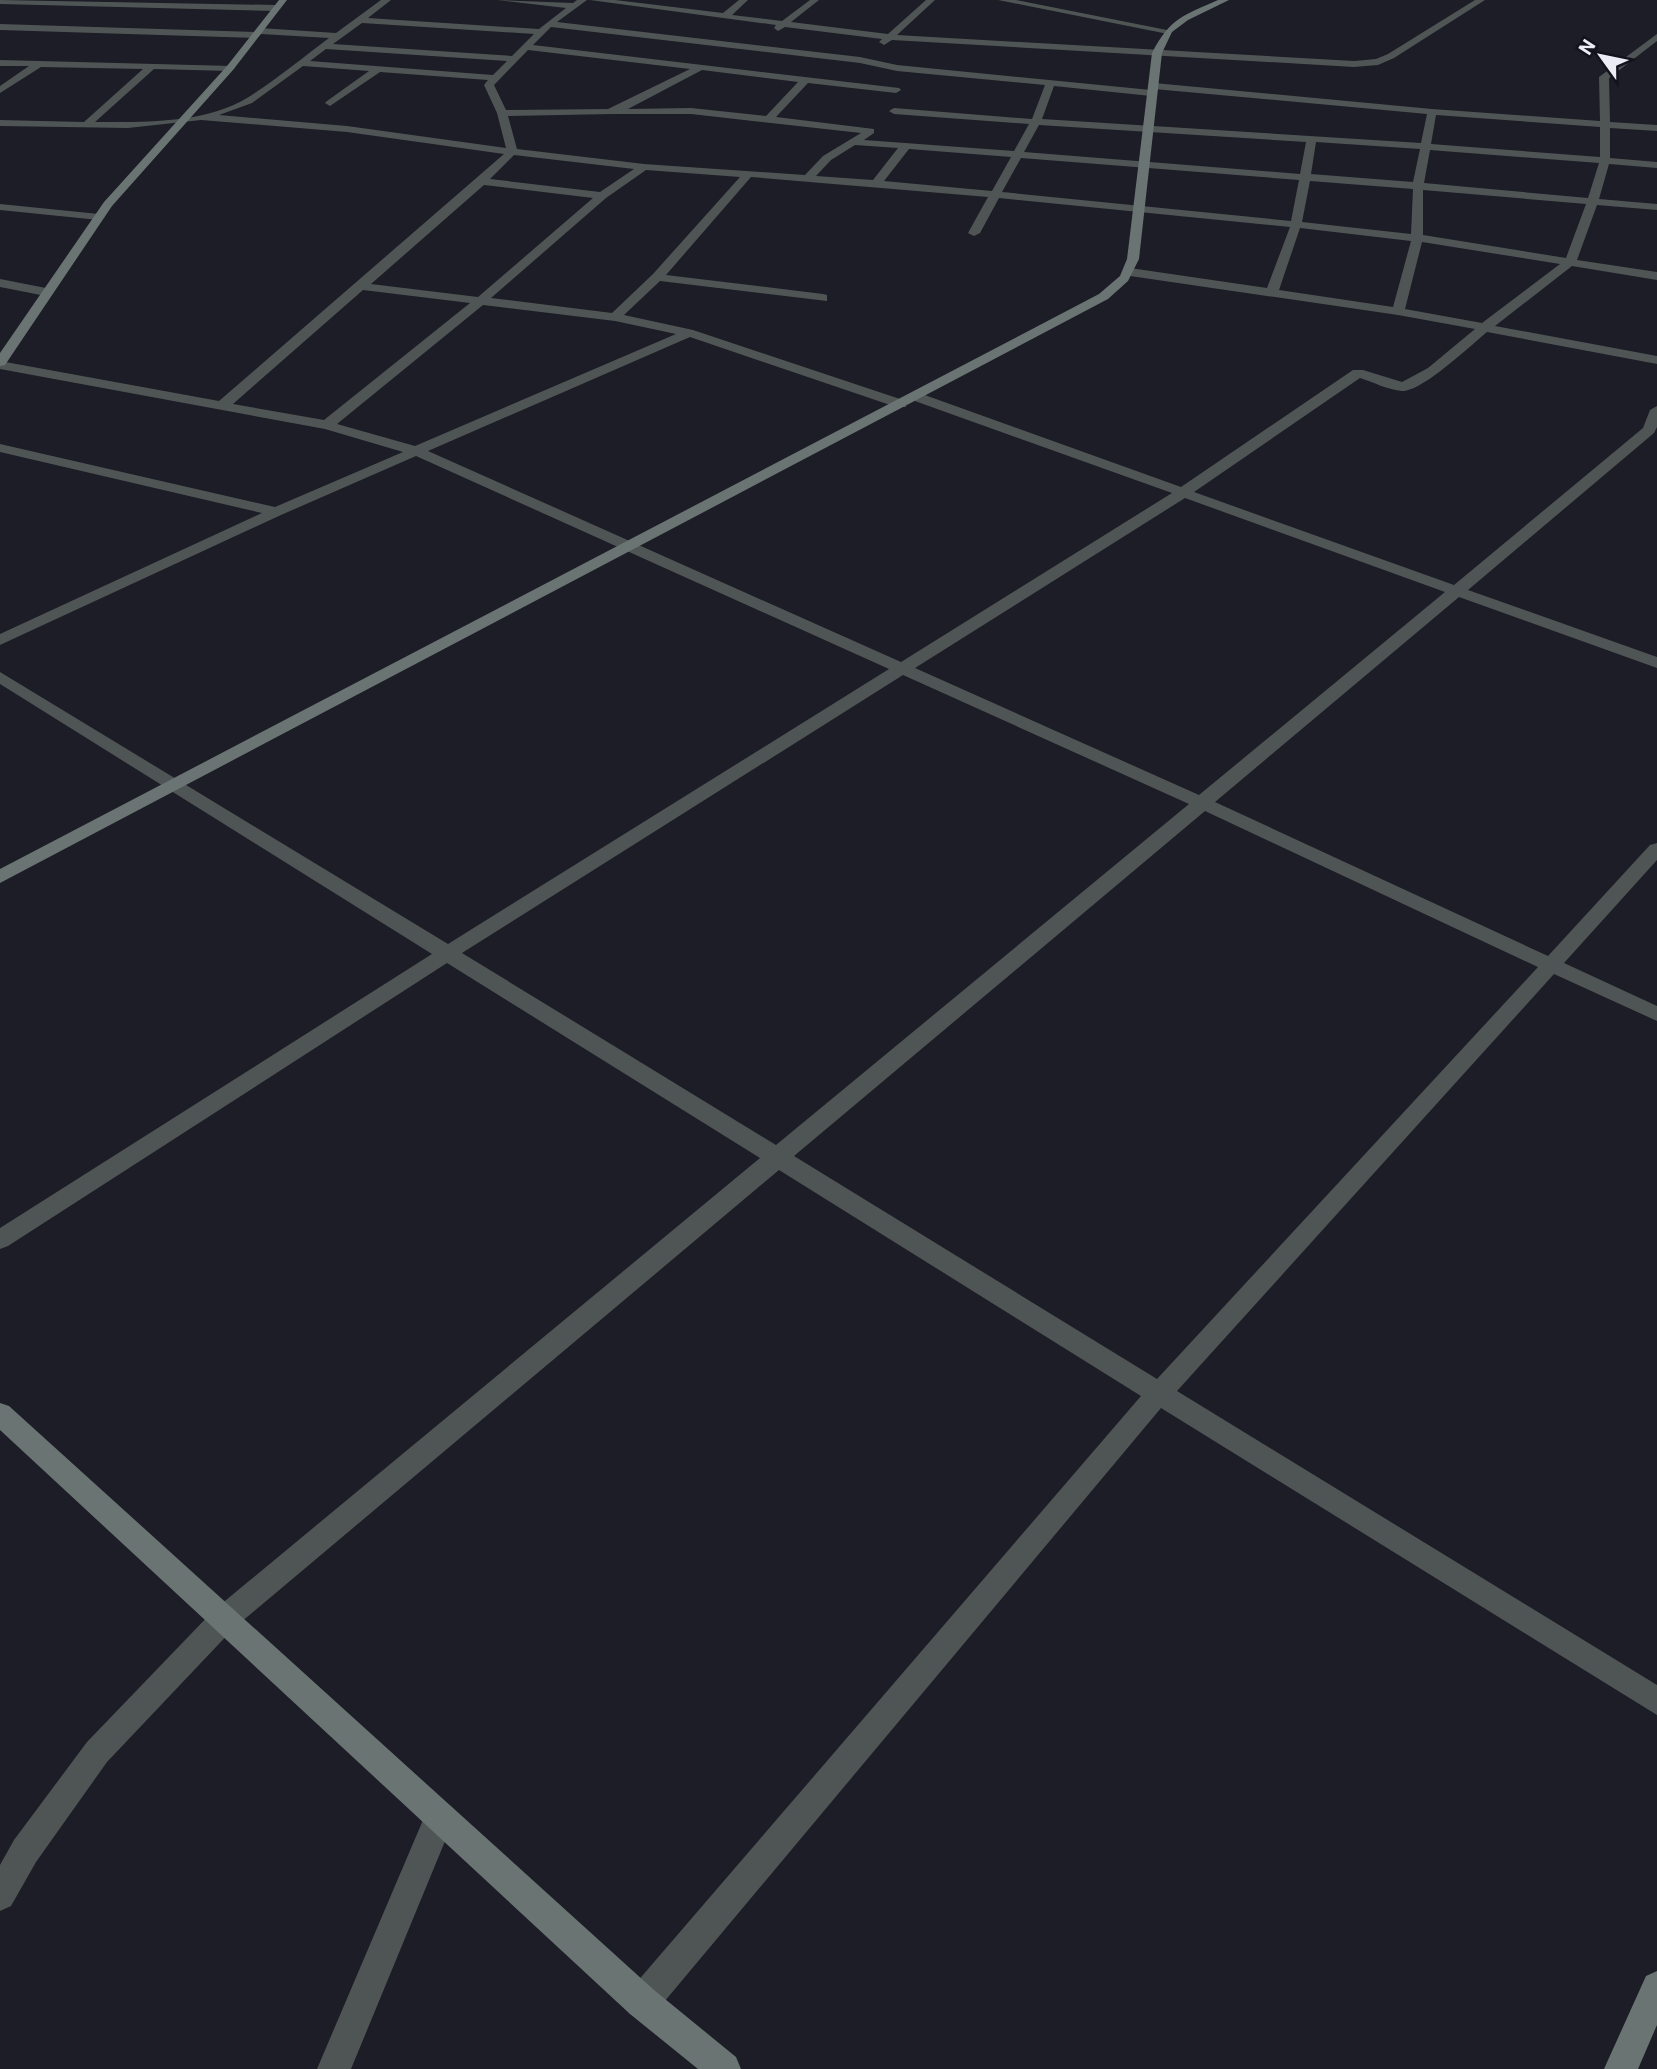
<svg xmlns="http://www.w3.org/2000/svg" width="1657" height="2069" font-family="Roboto,sans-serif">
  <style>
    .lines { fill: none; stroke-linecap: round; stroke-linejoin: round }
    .street { fill: #4f5554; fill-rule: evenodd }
    .secondary { fill: #6a7473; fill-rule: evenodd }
  </style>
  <rect width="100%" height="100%" fill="#1c1d26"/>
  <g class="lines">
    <g class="street">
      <path d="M0,0l276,5 4,3 -4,3 -276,-7z"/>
      <path d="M381,0h10l-23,18 171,11 27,-21 -69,-8 76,3 4,-3h10l-30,22 303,35 37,8 254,25 5,3 -5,3 -97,-10 -12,33 379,24 6,-29 -273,-25 -5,-3 5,-3 278,26 168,12 -1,-44 58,-43v7l-48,37 1,44 47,3v6l-47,-3v30l47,4v6l-48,-4 -10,35 58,5v6l-60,-5 -20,55 80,12v8l-85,-14 -77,60 162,30v8l-170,-32c-16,13 -65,60 -85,59 -14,-1 -29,-9 -42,-13l-166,114 260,93 189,-157 7,-18 7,-4v21l-3,6 -186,157 189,67v11l-198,-71 -244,205 333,154 102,-111 7,-2v17l-93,103 93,43v15l-103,-47 -377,417 480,294v30l-496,-307 -507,606 -12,4 -12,-4 -4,-12 4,-12 511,-594 -362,-226 -545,458 -127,134 -71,100 -25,44 -11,5v-46l14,-25 73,-98 127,-132 546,-452 -313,-195 -439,283 -8,3v-21l432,-274 -432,-270v-12l448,272 441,-275 -473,-213 -135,59 -281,130v-11l262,-121 -262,-61v-8l275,63 128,-55 -78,-23 -325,-60v-8l219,40 285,-247 -157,-22 -146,-12 -73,8 -128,-2v-6l84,2 59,-53 -102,-2 -41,26v-7l29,-20h-29v-6l233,6 2,2 -5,3 -76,-2 -59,53c48,0 109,2 152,-24 29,-18 55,-40 82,-60l-68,-4 -4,4 -257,-8v-6l256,8 4,-4 76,5zM362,23l172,11 -22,22 -179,-12zM551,27l309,36 37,8 148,14 -13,34 -138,-11 -5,3 5,3 135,10 -15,27 -150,-11 10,-7v-4l-98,-12 32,-34 88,10 5,-3 -2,-2 -366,-43zM326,49l181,12 -14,14 -183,-14zM528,50l162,19 -82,40 -102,1 -12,-25zM303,66l66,5 -42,30 -2,2 5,3 50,-34 108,8 -4,5 13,28 9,35 -159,-22 -128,-11 33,-12zM702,70l96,12 -32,34 -75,-8 -63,1zM613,114h78l170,19 -38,23 -18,19 -161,-11 -127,-15 -9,-33zM1436,115l164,12v30l-169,-13zM1039,125l267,17 -6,32 -276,-22zM1316,142l104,7 -7,33 -102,-8zM855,145l43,3 -25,32 -57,-4 15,-16zM909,149l102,8 -19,34 -108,-10zM1430,150l169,13 -11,35 -164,-15zM514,155l120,14 -34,23 -110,-13zM1021,158l278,22 -8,41 -289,-29zM646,170l94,7 -87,97 -41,39 -121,-15 115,-100zM751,177l237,20 -20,36 6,3 6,-3 19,-35 291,29 -23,61 -137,-20 -6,4 6,4 268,39 77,14 -47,39 -26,14 -39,-12h-10l-172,117 -259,-93h-10v6l260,93 -271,169 -473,-211 262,-114 206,70h10v-6l-213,-71 -69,-15 36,-34 167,20v-6l-4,-1 -157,-19zM1310,181l103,8 -2,45 -109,-12zM484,185l109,13 -115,99 -107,-13zM1423,190l163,14 -20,54 -143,-23zM1300,228l111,13 -18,66 -114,-17zM1422,242l138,22 -78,59 -77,-14zM363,290l107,13 -146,117 -91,-16zM483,305l132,16 61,13 -261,112 -78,-22zM1185,498l260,94 -246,203 -284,-127zM903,675l286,129 -413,341 -314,-192zM1205,811l333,156 -381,412 -363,-223z"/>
      <path d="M590,0h25l108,13 16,-13h9l-16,15 50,6 28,-21h9l-28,22 97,12 38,-34h9l-38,35 457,26 22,-2 12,-5 87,-54h10l-91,58 -16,7 -24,2 -462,-27 -8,5 -5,-3 3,-3 -97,-12 -7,4 -4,-3 2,-3z"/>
      <path d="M998,0h18l156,31 -4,3z"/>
      <path d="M0,204l99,10 6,3 -6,3 -99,-10z"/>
      <path d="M0,279l46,9 6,4 -6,4 -46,-9z"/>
      <path d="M440,1802l11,4 4,11 -104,252h-34l112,-263z"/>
    </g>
    <g class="secondary">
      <path d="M279,0h8l-54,70 -121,136 -107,159 -5,1v-13l104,-151 123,-136z"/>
      <path d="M1218,0h11l-41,20 -16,12 -10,21 -23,206 -11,22 -20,18 -1108,584v-14l1099,-575 21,-18 7,-17 25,-206c18,-35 32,-38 66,-53z"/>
      <path d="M0,1403l9,3 645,584 82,67 5,12h-43l-68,-55 -630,-584z"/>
      <path d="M1657,1971v54l-19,44h-34l42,-93z"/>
    </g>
  </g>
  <g transform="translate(1601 56) rotate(303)" stroke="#12141d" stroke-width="5" paint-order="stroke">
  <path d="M0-5L12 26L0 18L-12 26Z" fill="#ecedf4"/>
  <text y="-10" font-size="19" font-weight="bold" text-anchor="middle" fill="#ecedf4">N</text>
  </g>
</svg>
